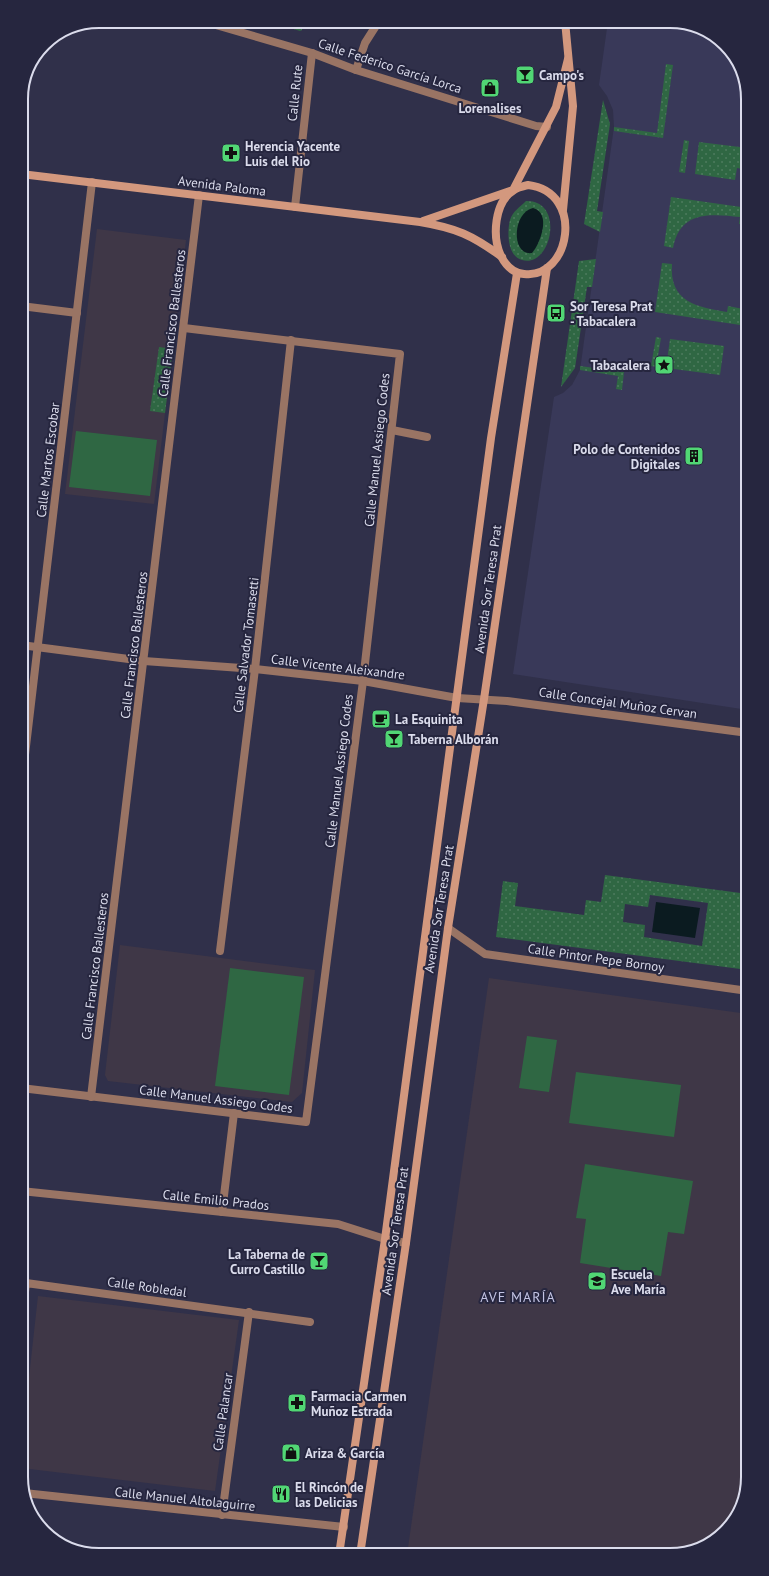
<svg xmlns="http://www.w3.org/2000/svg" width="769" height="1576" font-family="'PT Sans',sans-serif">
  <style>
    .built { fill: #393959 }
    .education { fill: #3f3747 }
    .grass { fill: url(#grass-dots); fill-rule: evenodd }
    .pitch { fill: #2f6743 }
    .water { fill: #0b1b20 }
    .lines { fill: none; stroke-linecap: round; stroke-linejoin: round }
    .minor { stroke: #997464; stroke-width: 8 }
    .secondary { stroke: #d3987e; stroke-width: 8 }
    .labels { text-anchor: middle; dominant-baseline: central; stroke-width: 4; stroke-linejoin: round; paint-order: stroke }
    .street-label { font-size: 13px; fill: #dbdcec; stroke: #26263f }
    .poi-label { font-size: 13px; font-weight: bold; fill: #dbdcec; stroke: #26263f; text-anchor: start }
    .neighbourhood-label { font-size: 14px; letter-spacing: 1px; fill: #c3c4e4; stroke: #26263f }
    .rim { fill: none; stroke: #dbdcec; stroke-width: 2 }
  </style>
  <defs>
    <pattern id="grass-dots" width="8" height="8" patternUnits="userSpaceOnUse"><rect width="8" height="8" fill="#2f6743"/><path d="M2 2h.1M6 6h.1" fill="none" stroke="#4d7c5e" stroke-width="1.8" stroke-linecap="round"/></pattern>
  </defs>
  <rect width="100%" height="100%" fill="#30304a"/>
  <path class="built" d="M608,21h67l42,16 25,33 6,29v611l-235,-36 41,-277 9,-4 9,-8 8,-15 34,-243 -1,-17 -6,-14 -8,-11z"/>
  <g class="education">
    <path d="M97,229l89,11 -32,264 -89,-10z"/>
    <path d="M120,945l195,25 -13,123 -10,9 -184,-21 -3,-6z"/>
    <path d="M489,978l259,36v438l-5,42 -8,26 -36,29 -29,6h-263z"/>
    <path d="M38,1296l201,24 -24,171 -194,-23v-18z"/>
  </g>
  <g class="grass">
    <path d="M268,21h33l1,9 -2,1z"/>
    <path d="M666,64l7,1 -10,73 -49,-7v-4l43,6z"/>
    <path d="M603,100l7,24 -13,87 6,1 -3,20 -16,-8z"/>
    <path d="M684,140l5,1 -4,32 -6,-1z"/>
    <path d="M699,142l49,6v22l-11,-2 -2,12 -40,-6z"/>
    <path d="M671,197l77,11v16h-9l1,-7c-29,-3 -60,-7 -67,31l-9,-2z"/>
    <path d="M526,201c40,-1 25,68 -4,59 -15,-4 -15,-29 -12,-40 3,-9 10,-13 16,-19z"/>
    <path d="M596,259l-4,28h-5l-12,81 -14,19 18,-126z"/>
    <path d="M662,263l10,1c-3,38 25,43 55,48l1,-6 15,3 -3,16 -85,-13z"/>
    <path d="M656,337l5,1 -5,29 -5,-1z"/>
    <path d="M670,339l54,7 -4,29 -54,-7z"/>
    <path d="M159,347l14,2 -8,64 -15,-2z"/>
    <path d="M580,366l44,6 -2,18 -6,-1 2,-13 -38,-6z"/>
    <path d="M605,875l143,19v76l-252,-33 7,-56 15,2 -3,23 69,9 2,-15 15,2zM650,895l58,8 -6,43 -58,-9 1,-12 -22,-3 2,-18 23,3z"/>
  </g>
  <g class="pitch">
    <path d="M76,431l81,9 -7,56 -81,-9z"/>
    <path d="M230,968l74,9 -15,118 -74,-9z"/>
    <path d="M527,1036l30,4 -8,52 -30,-4z"/>
    <path d="M576,1072l105,13 -7,52 -105,-14z"/>
    <path d="M585,1164l108,17 -9,53 -16,-2 -7,44 -81,-13 6,-44 -10,-1z"/>
  </g>
  <g class="water">
    <path d="M533,208c19,5 7,36 -1,45 -21,3 -20,-40 1,-45z"/>
    <path d="M656,902l44,6 -5,30 -43,-6z"/>
  </g>
  <g class="lines">
    <g class="minor">
      <path d="M202,21l110,32 44,17 180,56 11,1"/>
      <path d="M356,70l9,-27 14,-22"/>
      <path d="M295,207l17,-154"/>
      <path d="M21,306l56,7"/>
      <path d="M392,430l35,7"/>
      <path d="M21,645l123,16 111,8 108,12 94,17 50,3 241,32"/>
      <path d="M21,789l71,-607"/>
      <path d="M448,928l37,26 263,37"/>
      <path d="M220,951l35,-282 36,-329"/>
      <path d="M21,1088l285,34 57,-441 37,-327 -216,-26"/>
      <path d="M91,1097l108,-902"/>
      <path d="M21,1191l317,33 47,15 21,4"/>
      <path d="M222,1212l12,-99"/>
      <path d="M21,1327l5,-44 284,39"/>
      <path d="M24,1493l320,34"/>
      <path d="M222,1515l27,-203"/>
    </g>
    <g class="secondary">
      <path d="M21,174l399,48c36,6 52,13 82,35"/>
      <path d="M528,185c58,7 42,95 -4,89 -11,-1 -18,-8 -23,-18 -9,-19 -7,-54 13,-66 4,-3 10,-4 14,-5z"/>
      <path d="M563,210l10,-104 -8,-85"/>
      <path d="M423,221l90,-31 43,-83 12,-48"/>
      <path d="M339,1555l46,-316 106,-801 26,-165"/>
      <path d="M360,1555l46,-312 42,-315 36,-229 63,-431"/>
    </g>
  </g>
  <defs>
    <g id="bar-square" transform="scale(1)"><rect x="-9" y="-9" width="18" height="18" rx="4" fill="#51d674" stroke="#26263f"/><path d="M-6-5H6L.8 .8V4.5H3.5V6h-7V4.5H-.8V.8Z" fill="#111"/></g>
    <g id="shop-square" transform="scale(1)"><rect x="-9" y="-9" width="18" height="18" rx="4" fill="#51d674" stroke="#26263f"/><path d="M-5-2.5h2.3a2.7 3.5 0 0 1 5.4 0H5L5.5 6h-11ZM-1.5-2.5h3a1.5 2.3 0 0 0-3 0Z" fill="#111"/></g>
    <g id="pharmacy-square" transform="scale(1)"><rect x="-9" y="-9" width="18" height="18" rx="4" fill="#51d674" stroke="#26263f"/><path d="M-2-6h4v4h4v4h-4v4h-4v-4h-4v-4h4Z" fill="#111"/></g>
    <g id="bus-square" transform="scale(1)"><rect x="-9" y="-9" width="18" height="18" rx="4" fill="#51d674" stroke="#26263f"/><path d="M-5-6H5V4H4V6H2V4H-2V6H-4V4H-5ZM-3.5-4V0h7V-4ZM-3.5 1.2v1.5H-2V1.2ZM2 1.2v1.5H3.5V1.2Z" fill="#111"/></g>
    <g id="sight-square" transform="scale(1)"><rect x="-9" y="-9" width="18" height="18" rx="4" fill="#51d674" stroke="#26263f"/><path d="M0-6L1.8-2.2L6-1.7L2.9 1.2L3.7 5.4L0 3.3L-3.7 5.4L-2.9 1.2L-6-1.7L-1.8-2.2Z" fill="#111"/></g>
    <g id="building-square" transform="scale(1)"><rect x="-9" y="-9" width="18" height="18" rx="4" fill="#51d674" stroke="#26263f"/><path d="M-4-6H4V6H1V3H-1V6H-4ZM-2.5-4.3h1.7v1.8h-1.7ZM.8-4.3h1.7v1.8H.8ZM-2.5-1h1.7V.8h-1.7ZM.8-1h1.7V.8H.8Z" fill="#111"/></g>
    <g id="cafe-square" transform="scale(1)"><rect x="-9" y="-9" width="18" height="18" rx="4" fill="#51d674" stroke="#26263f"/><path d="M-5.5-4.5H6V0H3Q3 3.5 0 3.5H-2.5Q-5.5 3.5-5.5 0ZM3-3.2v2h1.7v-2ZM-6 4.5H4V6H-6Z" fill="#111"/></g>
    <g id="school-square" transform="scale(1)"><rect x="-9" y="-9" width="18" height="18" rx="4" fill="#51d674" stroke="#26263f"/><path d="M0-5L7-2L0 1L-7-2ZM-4 1L0 2.5L4 1V4Q0 6-4 4Z" fill="#111"/></g>
    <g id="restaurant-square" transform="scale(1)"><rect x="-9" y="-9" width="18" height="18" rx="4" fill="#51d674" stroke="#26263f"/><path d="M-5-6h1v4h1v-4h1v4h1v-4h1v5L-1.5 .5V6h-2V.5L-5-1ZM5-6V6H3V1.5H1.5Q1.5-4 5-6Z" fill="#111"/></g>
  </defs>
  <g fill-rule="evenodd">
    <use href="#bar-square" x="525" y="75"/>
    <use href="#shop-square" x="490" y="88"/>
    <use href="#pharmacy-square" x="231" y="153"/>
    <use href="#bus-square" x="556" y="313"/>
    <use href="#sight-square" x="664" y="365"/>
    <use href="#building-square" x="694" y="456"/>
    <use href="#cafe-square" x="381" y="719"/>
    <use href="#bar-square" x="394" y="739"/>
    <use href="#bar-square" x="319" y="1261"/>
    <use href="#school-square" x="597" y="1281"/>
    <use href="#pharmacy-square" x="297" y="1403"/>
    <use href="#shop-square" x="291" y="1453"/>
    <use href="#restaurant-square" x="281" y="1494"/>
  </g>
  <g class="labels">
    <g class="street-label">
      <text transform="translate(390 66) rotate(18)">Calle Federico García Lorca</text>
      <text transform="translate(295 93) rotate(-84)">Calle Rute</text>
      <text transform="translate(222 186) rotate(7)">Avenida Paloma</text>
      <text transform="translate(172 323) rotate(-83)">Calle Francisco Ballesteros</text>
      <text transform="translate(377 450) rotate(-84)">Calle Manuel Assiego Codes</text>
      <text transform="translate(48 460) rotate(-83)">Calle Martos Escobar</text>
      <text transform="translate(488 589) rotate(-82)">Avenida Sor Teresa Prat</text>
      <text transform="translate(134 645) rotate(-83)">Calle Francisco Ballesteros</text>
      <text transform="translate(246 645) rotate(-83)">Calle Salvador Tomasetti</text>
      <text transform="translate(338 667) rotate(7)">Calle Vicente Aleixandre</text>
      <text transform="translate(618 703) rotate(8)">Calle Concejal Muñoz Cervan</text>
      <text transform="translate(339 771) rotate(-83)">Calle Manuel Assiego Codes</text>
      <text transform="translate(439 909) rotate(-81)">Avenida Sor Teresa Prat</text>
      <text transform="translate(596 958) rotate(8)">Calle Pintor Pepe Bornoy</text>
      <text transform="translate(95 966) rotate(-83)">Calle Francisco Ballesteros</text>
      <text transform="translate(216 1099) rotate(7)">Calle Manuel Assiego Codes</text>
      <text transform="translate(216 1200) rotate(6)">Calle Emilio Prados</text>
      <text transform="translate(395 1231) rotate(-82)">Avenida Sor Teresa Prat</text>
      <text transform="translate(147 1287) rotate(8)">Calle Robledal</text>
      <text transform="translate(223 1412) rotate(-82)">Calle Palancar</text>
      <text transform="translate(185 1499) rotate(6)">Calle Manuel Altolaguirre</text>
    </g>
    <g class="poi-label">
      <text x="539" y="75">Campo's</text>
      <text x="490" y="108" text-anchor="middle">Lorenalises</text>
      <text x="245" y="146">Herencia Yacente<tspan x="245" dy="15">Luis del Rio</tspan></text>
      <text x="570" y="306">Sor Teresa Prat<tspan x="570" dy="15">- Tabacalera</tspan></text>
      <text x="650" y="365" text-anchor="end">Tabacalera</text>
      <text x="680" y="449" text-anchor="end">Polo de Contenidos<tspan x="680" dy="15">Digitales</tspan></text>
      <text x="395" y="719">La Esquinita</text>
      <text x="408" y="739">Taberna Alborán</text>
      <text x="305" y="1254" text-anchor="end">La Taberna de<tspan x="305" dy="15">Curro Castillo</tspan></text>
      <text x="611" y="1274">Escuela<tspan x="611" dy="15">Ave María</tspan></text>
      <text x="311" y="1396">Farmacia Carmen<tspan x="311" dy="15">Muñoz Estrada</tspan></text>
      <text x="305" y="1453">Ariza &amp; García</text>
      <text x="295" y="1487">El Rincón de<tspan x="295" dy="15">las Delicias</tspan></text>
    </g>
    <g class="neighbourhood-label">
      <text x="518" y="1297">AVE MARÍA</text>
    </g>
  </g>
  <path d="M0 0H769V1576H0ZM99 28H670A71 71 0 0 1 741 99V1477A71 71 0 0 1 670 1548H99A71 71 0 0 1 28 1477V99A71 71 0 0 1 99 28Z" fill="#26263f" fill-rule="evenodd"/>
  <path class="rim" d="M99 28H670A71 71 0 0 1 741 99V1477A71 71 0 0 1 670 1548H99A71 71 0 0 1 28 1477V99A71 71 0 0 1 99 28Z"/>
</svg>
